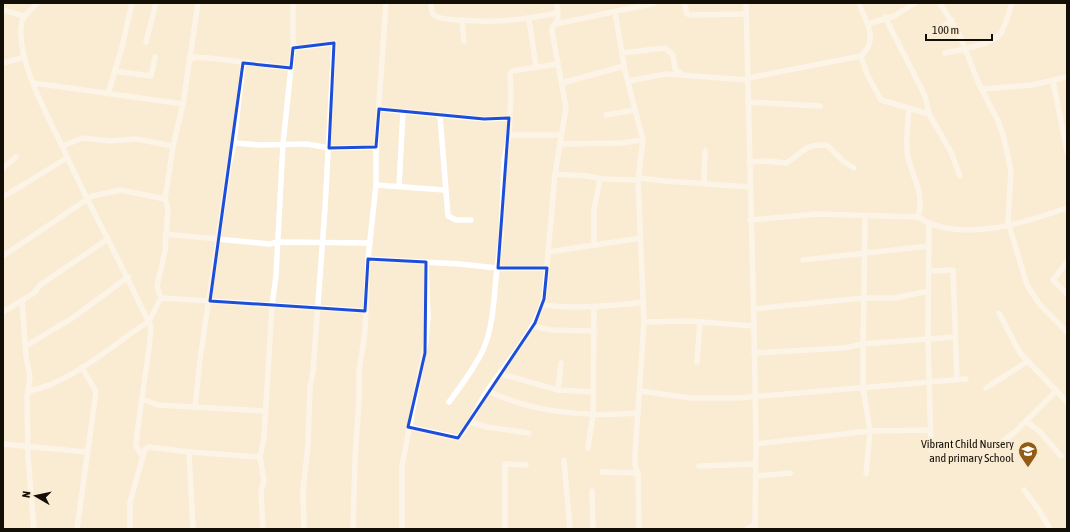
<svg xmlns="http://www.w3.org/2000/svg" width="1070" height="532" font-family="'Asap Condensed',sans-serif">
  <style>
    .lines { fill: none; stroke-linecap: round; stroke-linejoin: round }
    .minor { stroke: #fff; stroke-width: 5.5 }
    .marked { fill: none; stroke: #1d4ed8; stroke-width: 3; stroke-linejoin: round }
    .labels { text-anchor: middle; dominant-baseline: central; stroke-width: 4; stroke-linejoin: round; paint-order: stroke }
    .poi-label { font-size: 12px; fill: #130e06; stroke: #faebd3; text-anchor: end }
  </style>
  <rect width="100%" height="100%" fill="#faebd3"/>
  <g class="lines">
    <g class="minor">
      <path d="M431,3c0,4 0,9 3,12 6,5 17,4 24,5 38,3 63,0 100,-7"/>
      <path d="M684,3l3,11 3,1 56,-1"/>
      <path d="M746,3l8,323 2,118 -1,85"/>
      <path d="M940,3l20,33 18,46 20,39 6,17 7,33 -3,51 19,63 13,20 27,27"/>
      <path d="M3,10l21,6"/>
      <path d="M615,12l10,59 18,69 -5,40 6,142 -9,133v10l3,8 1,56"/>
      <path d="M885,17l40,79 4,18 22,38 9,24"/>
      <path d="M529,19l7,48"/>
      <path d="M462,20l2,21"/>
      <path d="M556,24l99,-21"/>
      <path d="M868,24l26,-8 21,-13"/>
      <path d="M934,33l18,-13"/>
      <path d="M146,42l10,-39"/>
      <path d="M293,48l41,-5 -9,165 -12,164 -3,15 -2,59 -5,44 1,39"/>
      <path d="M622,53l43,-5 8,7 2,14 7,5"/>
      <path d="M945,53c14,-3 47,-8 56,-20 5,-9 8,-21 11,-30"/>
      <path d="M861,56l6,18 14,26 48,14"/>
      <path d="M189,60l6,-3 14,1 82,10"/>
      <path d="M3,63l22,-6"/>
      <path d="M114,71l37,5 4,-19"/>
      <path d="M748,78l113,-22c19,-17 4,-35 -2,-53"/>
      <path d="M628,81l38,-7 82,6"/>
      <path d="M1053,81l14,71"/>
      <path d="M34,83l149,21"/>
      <path d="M562,83l62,-17"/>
      <path d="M982,89l50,-4 35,-8"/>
      <path d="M108,94l14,-47 10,-44"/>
      <path d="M748,102l72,4"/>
      <path d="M909,108c-1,14 -3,29 -2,43 2,23 19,39 11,66"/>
      <path d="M379,109l105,10 25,-1"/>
      <path d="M606,115l28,-5"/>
      <path d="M440,116l8,100 8,4h15"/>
      <path d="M509,135h52"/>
      <path d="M234,143l27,2 46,-1 22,4 47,-1"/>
      <path d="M560,144l61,-1 22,-3"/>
      <path d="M62,146l21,-8 27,3 26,-2 37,7"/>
      <path d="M749,162l17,-1 20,2c19,-10 15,-19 41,-18l16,16 11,7"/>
      <path d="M3,168l13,-11"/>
      <path d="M555,174l32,2 16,3 35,1"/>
      <path d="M640,178l25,3 85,6"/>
      <path d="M704,184l1,-33"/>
      <path d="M376,185l69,5"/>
      <path d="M399,186l4,-74"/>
      <path d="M3,197l64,-39"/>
      <path d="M750,220l66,-6 102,3c41,27 106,6 149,-9"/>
      <path d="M929,224l-1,114 3,111"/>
      <path d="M165,234l105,10 8,-2 92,1"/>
      <path d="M594,246v-36l6,-31"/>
      <path d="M548,252l93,-14"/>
      <path d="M3,256l89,-60 28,-6 45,9"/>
      <path d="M368,259l92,5 37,4h50"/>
      <path d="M803,260l126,-14"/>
      <path d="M1067,262l-14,18 14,14"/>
      <path d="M497,268l4,-29 3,-78 5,-26 2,-41 -1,-20 2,-3 46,-7"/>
      <path d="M929,271l24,-1 4,109"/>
      <path d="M161,298l-4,-12 8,-35 3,-42 -3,-10 8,-53 10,-42 15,-101"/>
      <path d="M161,298l204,13"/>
      <path d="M22,300l4,56 4,21 -3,21 1,59 6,72"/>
      <path d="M542,305c34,4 68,1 102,-3"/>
      <path d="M753,309l111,-11 1,-82"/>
      <path d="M3,312l31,-19 6,-8 68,-46"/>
      <path d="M999,313l21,40 47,49"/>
      <path d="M644,322l45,-1 65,5"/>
      <path d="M532,326l19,4 44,1"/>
      <path d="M26,346l48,-29 54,-40"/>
      <path d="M754,353l90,-5 19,-4 1,-46h31l34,-7"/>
      <path d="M697,362l3,-40"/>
      <path d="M501,374l57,16 35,2"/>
      <path d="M986,388l42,-27"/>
      <path d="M558,390l3,-27"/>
      <path d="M29,391c41,-7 86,-48 120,-70l-3,-4c-26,-57 -58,-113 -84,-171 -15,-32 -44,-83 -41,-119 0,-12 10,-15 16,-24"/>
      <path d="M488,391c47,23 99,26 150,22"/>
      <path d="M640,391l51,7h47l228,-19"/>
      <path d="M142,399l16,6 107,6"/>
      <path d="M449,402c12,-16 25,-33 34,-52 11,-25 11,-55 14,-82"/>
      <path d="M195,408l5,-49 29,-195 5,-21 9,-80"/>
      <path d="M1026,421l14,11 21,24"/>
      <path d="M470,422l17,5 42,6"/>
      <path d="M408,427l50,11c12,-12 19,-31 28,-45 20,-31 47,-58 58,-94l11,-125 11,-66 -14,-77v-4c9,-6 5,-15 5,-24"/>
      <path d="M930,430l-60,1 -7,-43v-44l92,-7"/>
      <path d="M1003,441l12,-9 41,-41"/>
      <path d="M3,444l83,8"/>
      <path d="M756,444l114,-13 -4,43"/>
      <path d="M588,448l5,-34 1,-107"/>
      <path d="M189,452l4,77"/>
      <path d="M142,456l-6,-10 1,-12 12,-86 2,-20 -2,-7 12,-23"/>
      <path d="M564,460l6,69"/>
      <path d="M699,466l56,-2"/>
      <path d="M602,472l36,1"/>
      <path d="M755,476l36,-3"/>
      <path d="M1024,490l15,20 11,19"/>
      <path d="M592,491l1,38"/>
      <path d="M77,529l19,-137 -14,-25"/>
      <path d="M130,529v-27l15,-53 4,-2 40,5 71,5"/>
      <path d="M263,529l-2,-37 3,-12 -4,-23 4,-20 8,-131 4,-31 7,-131 10,-96v-45"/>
      <path d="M353,529l2,-70 4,-58v-29l6,-41 3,-72 8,-74v-38l10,-144"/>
      <path d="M402,529v-63l24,-125 2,-25 -2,-54"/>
      <path d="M505,529v-65l21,1"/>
      <path d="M747,529l8,-5"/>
    </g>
  </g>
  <path d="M0 0H1070V532H0ZM334,43l-5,105 47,-1 3,-38 105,10 25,-1 -11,150h49l-3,31 -9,24 -77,115 -50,-11 17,-74 1,-91 -58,-3 -3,52 -155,-10 33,-238 48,5 2,-20z" fill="#faebd3" fill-opacity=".55" fill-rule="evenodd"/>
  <path class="marked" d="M334,43l-5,105 47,-1 3,-38 105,10 25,-1 -11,150h49l-3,31 -9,24 -77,115 -50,-11 17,-74 1,-91 -58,-3 -3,52 -155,-10 33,-238 48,5 2,-20z"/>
  <defs>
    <g id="school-pin" transform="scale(1)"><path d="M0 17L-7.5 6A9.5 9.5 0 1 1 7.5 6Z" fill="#935c14" stroke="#faebd3"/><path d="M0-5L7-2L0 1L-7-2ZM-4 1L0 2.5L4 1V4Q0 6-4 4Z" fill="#fff"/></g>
  </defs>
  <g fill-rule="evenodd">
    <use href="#school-pin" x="1028" y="451"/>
  </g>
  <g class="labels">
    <g class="poi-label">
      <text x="1014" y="444">Vibrant Child Nursery<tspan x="1014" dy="14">and primary School</tspan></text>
    </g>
  </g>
  <rect width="1070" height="532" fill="none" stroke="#130e06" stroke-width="8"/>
  <g transform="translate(36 496) rotate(279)" stroke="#faebd3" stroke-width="3" paint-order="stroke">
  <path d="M0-3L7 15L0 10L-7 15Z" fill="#130e06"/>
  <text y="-6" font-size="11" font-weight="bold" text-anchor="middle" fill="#130e06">N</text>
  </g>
  <path d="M926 34v6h66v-6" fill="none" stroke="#130e06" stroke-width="2"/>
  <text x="932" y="34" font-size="12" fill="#130e06" stroke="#faebd3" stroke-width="3" paint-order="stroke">100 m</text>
</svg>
